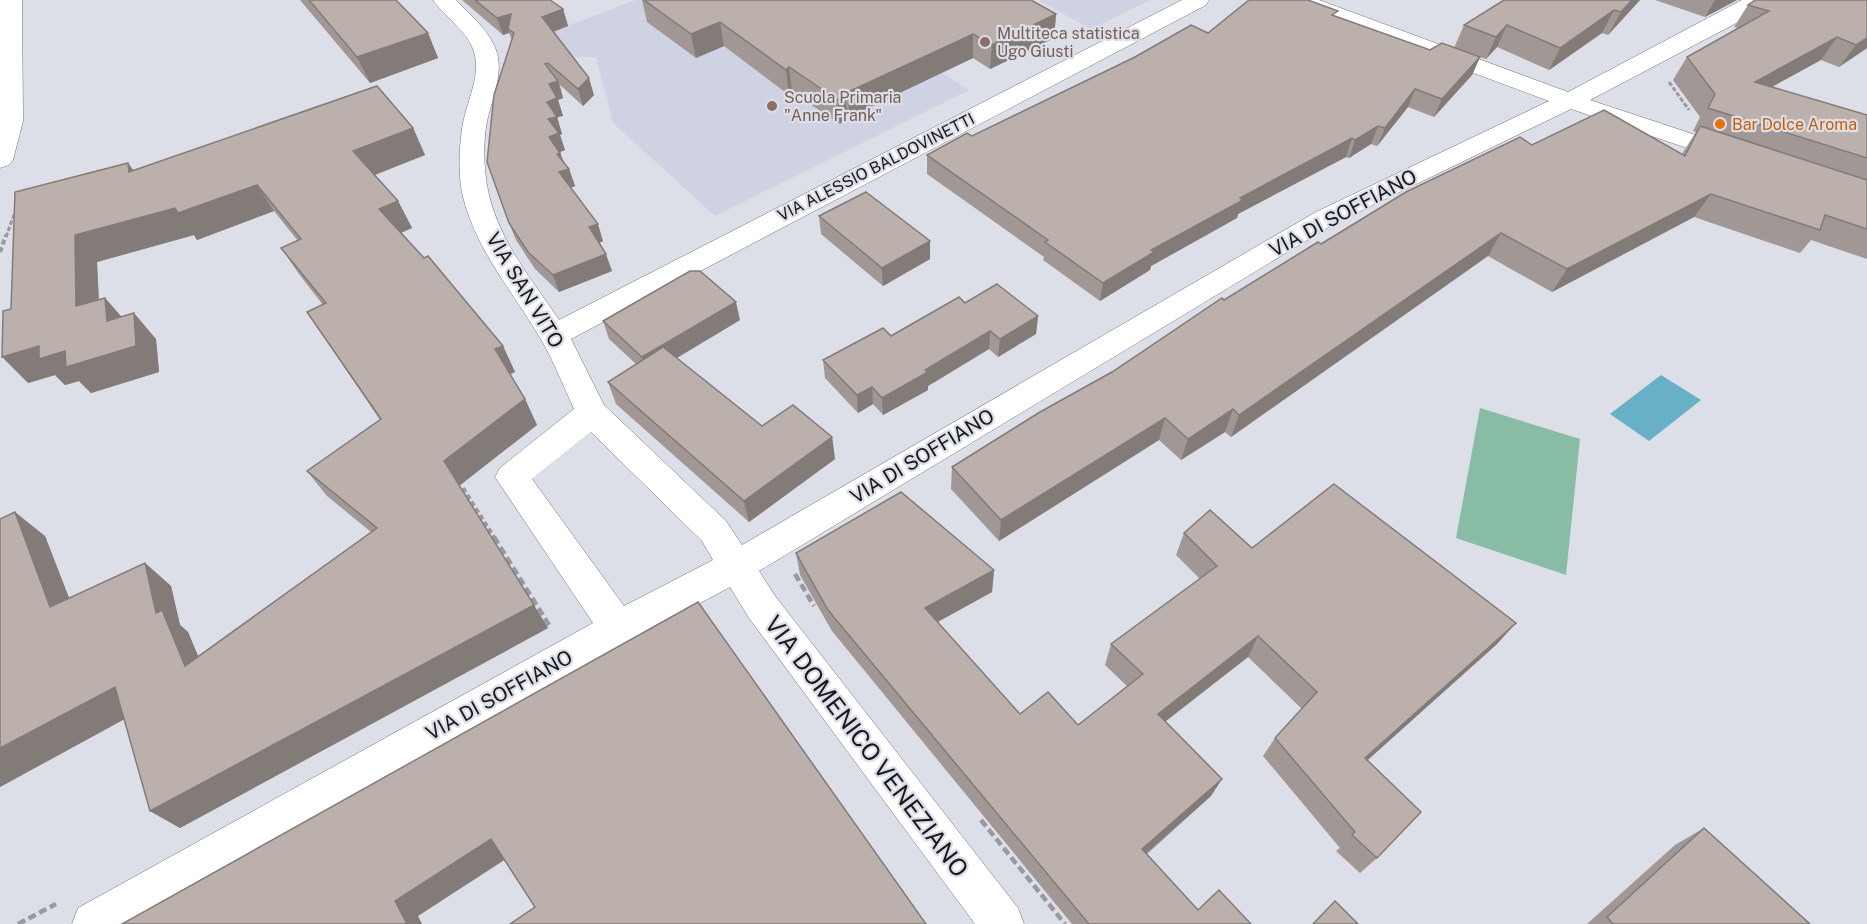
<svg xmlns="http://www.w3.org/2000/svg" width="1867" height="924" font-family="'Public Sans',sans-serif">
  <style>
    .built { fill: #cfd2e3 }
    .green { fill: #89bca5 }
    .water { fill: #67b0c5 }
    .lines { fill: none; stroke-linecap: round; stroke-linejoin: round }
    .minor-casing { stroke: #71737b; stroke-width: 1 }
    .path-far2 { stroke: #9899a1; stroke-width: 3; stroke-dasharray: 4.5 2; stroke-linecap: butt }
    .path-far1 { stroke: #9899a1; stroke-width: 4; stroke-dasharray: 5 3; stroke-linecap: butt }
    .path { stroke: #9899a1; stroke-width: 4.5; stroke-dasharray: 8 4; stroke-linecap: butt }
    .minor { fill: #fff; fill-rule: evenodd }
    .wall { fill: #a19794 }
    .shaded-wall { fill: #837b78 }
    .building { fill: #bbb0ac; stroke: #837b78; stroke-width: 1.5 }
    .education-dot { fill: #8d6e63; stroke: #dcdee8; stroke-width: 2 }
    .food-dot { fill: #e8710a; stroke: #dcdee8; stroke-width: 2 }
    .labels { text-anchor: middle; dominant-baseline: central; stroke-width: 4.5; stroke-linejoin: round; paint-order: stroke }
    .far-education-label { font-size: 16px; fill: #785e54; stroke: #dcdee8; text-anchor: start }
    .far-food-label { font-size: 16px; fill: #c56008; stroke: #dcdee8; text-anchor: start }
    .far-street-label { font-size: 16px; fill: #19191d; stroke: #dcdee8 }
    .street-label { font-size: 20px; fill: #19191d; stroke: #dcdee8 }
    .near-street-label { font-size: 24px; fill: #19191d; stroke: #dcdee8 }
  </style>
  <rect width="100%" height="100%" fill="#dcdee8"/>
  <g class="built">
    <path d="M636,0h240l26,48 67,42 -254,126 -102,-93 -17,-66h-32l-42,-14z"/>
    <path d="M1038,0h112l-59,29z"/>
  </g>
  <path class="green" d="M1480,408l100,31 -14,136 -110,-37z"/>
  <path class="water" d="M1661,375l40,25 -52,41 -39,-27z"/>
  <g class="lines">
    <g class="minor-casing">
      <g id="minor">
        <path d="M0,0h22l1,121 -10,39 -4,5 -9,3z"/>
        <path d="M433,0h23c14,15 33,30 40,50 9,24 -6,52 -10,77 -3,21 -2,47 3,68 11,47 44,86 70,125l623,-320h27l-3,5 -635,334 33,66 122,116 16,24 574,-333 233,-111 -258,-96 -3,-5h31l249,92 174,-92h25l-23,19 -154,81 151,50 4,5 -4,5 -9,3 -9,-3 -152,-51 -237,115 -575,347 16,25 243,312 6,16h-49l-226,-306 -19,-31 -99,53 -494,284h-65l6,-16 515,-285 -98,-146 5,-9 74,-59c-11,-24 -21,-50 -35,-73 -27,-45 -63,-87 -76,-139 -5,-21 -4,-47 -1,-68 3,-25 21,-54 11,-80 -7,-19 -28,-32 -40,-49zM591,432l111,109 11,19 -89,46 -92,-127z"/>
      </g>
    </g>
    <g class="path-far2">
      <path d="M1669,82l20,28"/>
      <path d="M6,237l9,-25"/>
    </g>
    <g class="path-far1">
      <path d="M0,252l6,-17"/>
      <path d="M463,488l32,51"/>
    </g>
    <g class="path">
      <path d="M494,537l55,88"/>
      <path d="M795,574l19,32"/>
      <path d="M981,820l84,104"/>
      <path d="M18,924l38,-20"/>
    </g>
    <use href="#minor" class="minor"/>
  </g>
  <g class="wall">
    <path d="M300,0h96l32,33 10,25 -68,25z"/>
    <path d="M462,0h88l13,9 5,17 -14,5 40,64 -11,11 -23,-21 3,13 -5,2 5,16 -6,1 5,17 -2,1 5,15 -5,2 4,10 5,7 6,17 -5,2 33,53 -4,2 13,28 -53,21 -24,-23 -19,-29 -7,-17 3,-183 -3,-7 -6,2z"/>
    <path d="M642,0h389l25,14 -2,24 -64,31 -17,-11 -124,59 -2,-2 -7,9 -48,-32 -3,3 -65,-49 -28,12 -49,-36z"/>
    <path d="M1504,0h136l-32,35 -6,-2 -53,37 -52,-23 -11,12 -6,-2 -8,18 -38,42 -26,-10 -31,39 -6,-2 -22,14 -3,-1 -108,57 -1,4 -86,48 -1,4 -50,31 -57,-41 1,-3 -117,-83v-19l281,-122 128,-16 94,33 24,-2 10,-23z"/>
    <path d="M1655,0h82l-32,17z"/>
    <path d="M1867,0v48l-28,19 -18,-7 -50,27 96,28v144l-56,-19 -11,13 -106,-36 -142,75 -64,-36 -257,181 -6,-5 -44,28 -22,-20 -160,101 -48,-52 1,-22 160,-95 112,-72 97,-56 211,-99 150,9 14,-22 -3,-1 7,-14 -27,-37 14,-23 51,-29 -4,-1 14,-22z"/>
    <path d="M413,128l12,27 -51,20 24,26 14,27 -11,5 102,113 12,26 -5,2 15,25 12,26 -78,61 89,142 -368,200 -30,-17 -26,-92 -124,68 45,-251 24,62 76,-35 26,23 9,39 8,7 10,24 173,-124 -44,-36 -20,-25 73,-51 -73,-108 16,-7 -24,-31 -18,-26 17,-7 -24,-30 -77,29 -3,-5 -97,27 2,38 6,-2 16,19 35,22 3,33 -68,21 -12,-12 -14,4 -10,-10 -27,8 -17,-74 117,-146 5,7z"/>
    <path d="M819,216l111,25v18l-47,27 -62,-52z"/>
    <path d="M965,303l73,13 -2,18 -38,23 -9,-8 -61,37v4l-45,25 -10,-11 -15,9 -33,-35 -2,-18 68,-24z"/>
    <path d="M740,320l-63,38 85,68 70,11 3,22 -86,63 -133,-118 -8,-22 28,-18 -27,-25 -6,-18z"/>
    <path d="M1184,533l68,15 245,96 -130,116 10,98 -17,15 -24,-22 4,-3 -77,-92 12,-18 27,-29 -54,-52 -83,65 46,74 -64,58 51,56 53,14h-179l-240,-293 -32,-56 -4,-22 198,17 -2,22 -55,30 83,92 58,11 49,-39 -22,-21 6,-21 89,-65 -24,-24z"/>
    <path d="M1704,828l106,96h-223l88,-79z"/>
  </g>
  <g class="shaded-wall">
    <path d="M1632,0h8l-32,35 13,-23z"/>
    <path d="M1715,0h22l-32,17z"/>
    <path d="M563,9l5,17 -20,8 -6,-17z"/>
    <path d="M1614,10l-12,23 -53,37 11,-22z"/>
    <path d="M511,14l-3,15 1,4 -6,2 -6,-17z"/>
    <path d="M1056,14l-2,24 -64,31 2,-24z"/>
    <path d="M720,22l4,24 -28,12 -5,-24z"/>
    <path d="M1507,25l-10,22 -11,12 10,-22z"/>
    <path d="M428,33l10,25 -68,25 -13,-26z"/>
    <path d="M973,34v24l-124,59 -1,-25z"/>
    <path d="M1837,37l-16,23 -82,45 16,-23z"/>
    <path d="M1867,38v10l-28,19 17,-22z"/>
    <path d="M1480,57l-8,18 -38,42 8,-18z"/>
    <path d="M789,67l3,25 -3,3 -3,-25z"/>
    <path d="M589,78l5,17 -11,11 -5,-17z"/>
    <path d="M558,81l5,17 -5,2 5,16 -6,1 5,17 -2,1 5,15 -10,4 -6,-17 -2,-35 2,-18z"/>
    <path d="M1415,89l-7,18 -31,39 8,-18z"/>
    <path d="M845,90l2,25 -7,9 -2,-24z"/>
    <path d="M1378,126l-7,18 -22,14 6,-18z"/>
    <path d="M413,128l12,27 -58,23 -14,-27z"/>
    <path d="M1352,138l-6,19 -108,57 -1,4 -86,48 -1,4 -50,31 3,-18 48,-33 89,-52z"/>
    <path d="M560,153l6,17 3,-1 6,17 -10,4 -6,-18 -2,-18z"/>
    <path d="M128,163l20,27 -19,-18z"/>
    <path d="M257,185l17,26 -77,29 -3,-5 -97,27 3,70 -24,-26 -1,-71z"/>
    <path d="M1711,194l-17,23 -142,75 15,-23z"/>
    <path d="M398,201l14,27 -19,8 -14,-27z"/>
    <path d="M598,224l5,17 -9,4 -5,-18z"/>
    <path d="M1501,233l-13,23 -257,181 8,-22z"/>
    <path d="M930,241v18l-47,27 -1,-18z"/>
    <path d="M606,254l6,17 -53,21 -6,-17z"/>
    <path d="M105,298l23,26 -21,-3z"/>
    <path d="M736,302l4,18 -92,55 -6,-18z"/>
    <path d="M134,313l22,26 3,33 -68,21 -12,-12 -14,4 -10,-10 -27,8 -26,-26 37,-11z"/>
    <path d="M1038,316l-2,18 -38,23 2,-18z"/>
    <path d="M990,331l-1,18 -61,37v4l-45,25 -1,-17 43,-28z"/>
    <path d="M503,346l12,26 -7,3 -13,-26z"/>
    <path d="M872,387l1,17 -15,9 -1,-18z"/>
    <path d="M525,399l12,26 -78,61 -15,-25z"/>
    <path d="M1233,409l-8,23 -44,28 7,-21z"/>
    <path d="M1165,418l-6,22 -160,101 2,-21z"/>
    <path d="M832,437l3,22 -86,63 -5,-21z"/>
    <path d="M15,512l30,24 36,93 -31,-22z"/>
    <path d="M145,563l26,23 9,39 8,7 23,55 -26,-21 -29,-53z"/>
    <path d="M994,570l-2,22 -67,37v-21z"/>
    <path d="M534,605l14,23 -368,200 -30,-17z"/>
    <path d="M1516,623l-19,21 -147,132 15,-18z"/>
    <path d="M1258,636l-10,21 -98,76 8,-19z"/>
    <path d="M115,687l30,21 -145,79v-39z"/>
    <path d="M1222,779l-11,17 -77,68 8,-15z"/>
    <path d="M491,839l18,18 -91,59 4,8h-15l-12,-23z"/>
  </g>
  <g class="building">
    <path d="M309,0h87l32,33 -71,24z"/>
    <path d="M475,0h75l13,9 -21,8 47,61 -11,11 -30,-26 -3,1 13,17 -9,3 8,14 -10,4 10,15 -9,2 11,14 -10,4 11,16 -3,1 12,15 -10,3 39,52 -9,3 17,27 -53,21 -25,-23 -19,-29 -22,-61 7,-67 20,-62 -6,-4 3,-15 -14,4z"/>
    <path d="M644,0h387l25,14 -64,31 -19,-11 -125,58 -3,-2 -7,10 -49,-33 -3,3 -66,-48 -29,12z"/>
    <path d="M1249,0h59l30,11 -6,4 98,35 12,-7 38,14 -38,42 -27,-10 -30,39 -7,-2 -23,14 -3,-2 -112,60 3,2 -92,50 3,2 -51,31 -58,-41 3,-2 -121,-85 40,-22 5,3 163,-79 56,-32 17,8z"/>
    <path d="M1504,0h128l-11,12 -7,-2 -54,38 -53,-23 -11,12 -32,-12z"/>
    <path d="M1755,0h112v38l-11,7 -19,-8 -82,45 112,33v43l-159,-50 7,-14 -28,-37 82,-46 -21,-6z"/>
    <path d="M377,86l36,42 -60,23 45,50 -19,8 45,49 4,-2 75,90 -8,3 30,50 -81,62 90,144 -384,206 -35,-124 -115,61v-229l15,-7 35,95 95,-44 11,50 6,-3 23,56 192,-138 -70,-57 74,-52 -74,-107 19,-9 -45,-55 20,-9 -44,-54 -79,28 -3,-5 -100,27 1,71 29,-8 2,23 27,-8 2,33 -70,21 -1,-16 -26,8v-13l-37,11 1,-46 8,-2 4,-117 113,-29 1,9z"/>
    <path d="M1604,110l81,46 15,-30 167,54v49l-42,-14 -5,15 -109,-36 -144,75 -66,-36 -262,182 -6,-6 -45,30 -23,-21 -164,102 -49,-53 88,-55 72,-40 110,-74 2,2 94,-58 3,2 85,-52 114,-55 12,8z"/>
    <path d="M866,192l64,49 -48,27 -63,-52z"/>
    <path d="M690,271h10l36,31 -94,55 -39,-36z"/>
    <path d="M997,284l41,32 -38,23 -10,-8 -65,39 3,2 -46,26 -10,-11 -15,8 -34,-35 60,-32 8,8 68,-39 6,6z"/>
    <path d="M663,347l99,79 31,-21 39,32 -88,64 -136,-119z"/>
    <path d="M1334,484l182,139 -151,135 56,54 -44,46 -25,-23 3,-3 -80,-94 42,-46 -59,-56 -100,78 64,65 -80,70 56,61 21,-20 32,34h-162l-261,-314 -32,-57 105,-61 93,78 -69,38 95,106 28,-22 30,33 65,-51 -32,-30 106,-78 -33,-33 26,-23 42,38z"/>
    <path d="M698,602l228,322h-416l25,-17 -44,-68 -96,62 12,23h-285z"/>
    <path d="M1704,828l106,96h-197l-6,-7z"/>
    <path d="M1335,901l23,23h-45z"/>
  </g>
  <g class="education-dot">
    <circle cx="985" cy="42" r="6"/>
    <circle cx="772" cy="106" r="6"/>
  </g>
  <circle class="food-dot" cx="1720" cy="124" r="6"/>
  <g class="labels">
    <g class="far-education-label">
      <text x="997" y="33">Multiteca statistica<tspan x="997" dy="18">Ugo Giusti</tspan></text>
      <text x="784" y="97">Scuola Primaria<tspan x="784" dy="18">"Anne Frank"</tspan></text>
    </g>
    <g class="far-food-label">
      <text x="1732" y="124">Bar Dolce Aroma</text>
    </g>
    <g class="far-street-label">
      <text transform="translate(876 167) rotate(-27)">VIA ALESSIO BALDOVINETTI</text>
    </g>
    <g class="street-label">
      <text transform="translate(1343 213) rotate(-28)">VIA DI SOFFIANO</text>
      <text transform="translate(525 290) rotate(59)">VIA SAN VITO</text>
      <text transform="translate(922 456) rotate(-31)">VIA DI SOFFIANO</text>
      <text transform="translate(499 695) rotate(-29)">VIA DI SOFFIANO</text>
    </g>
    <g class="near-street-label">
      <text transform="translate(867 746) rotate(53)">VIA DOMENICO VENEZIANO</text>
    </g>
  </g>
</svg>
